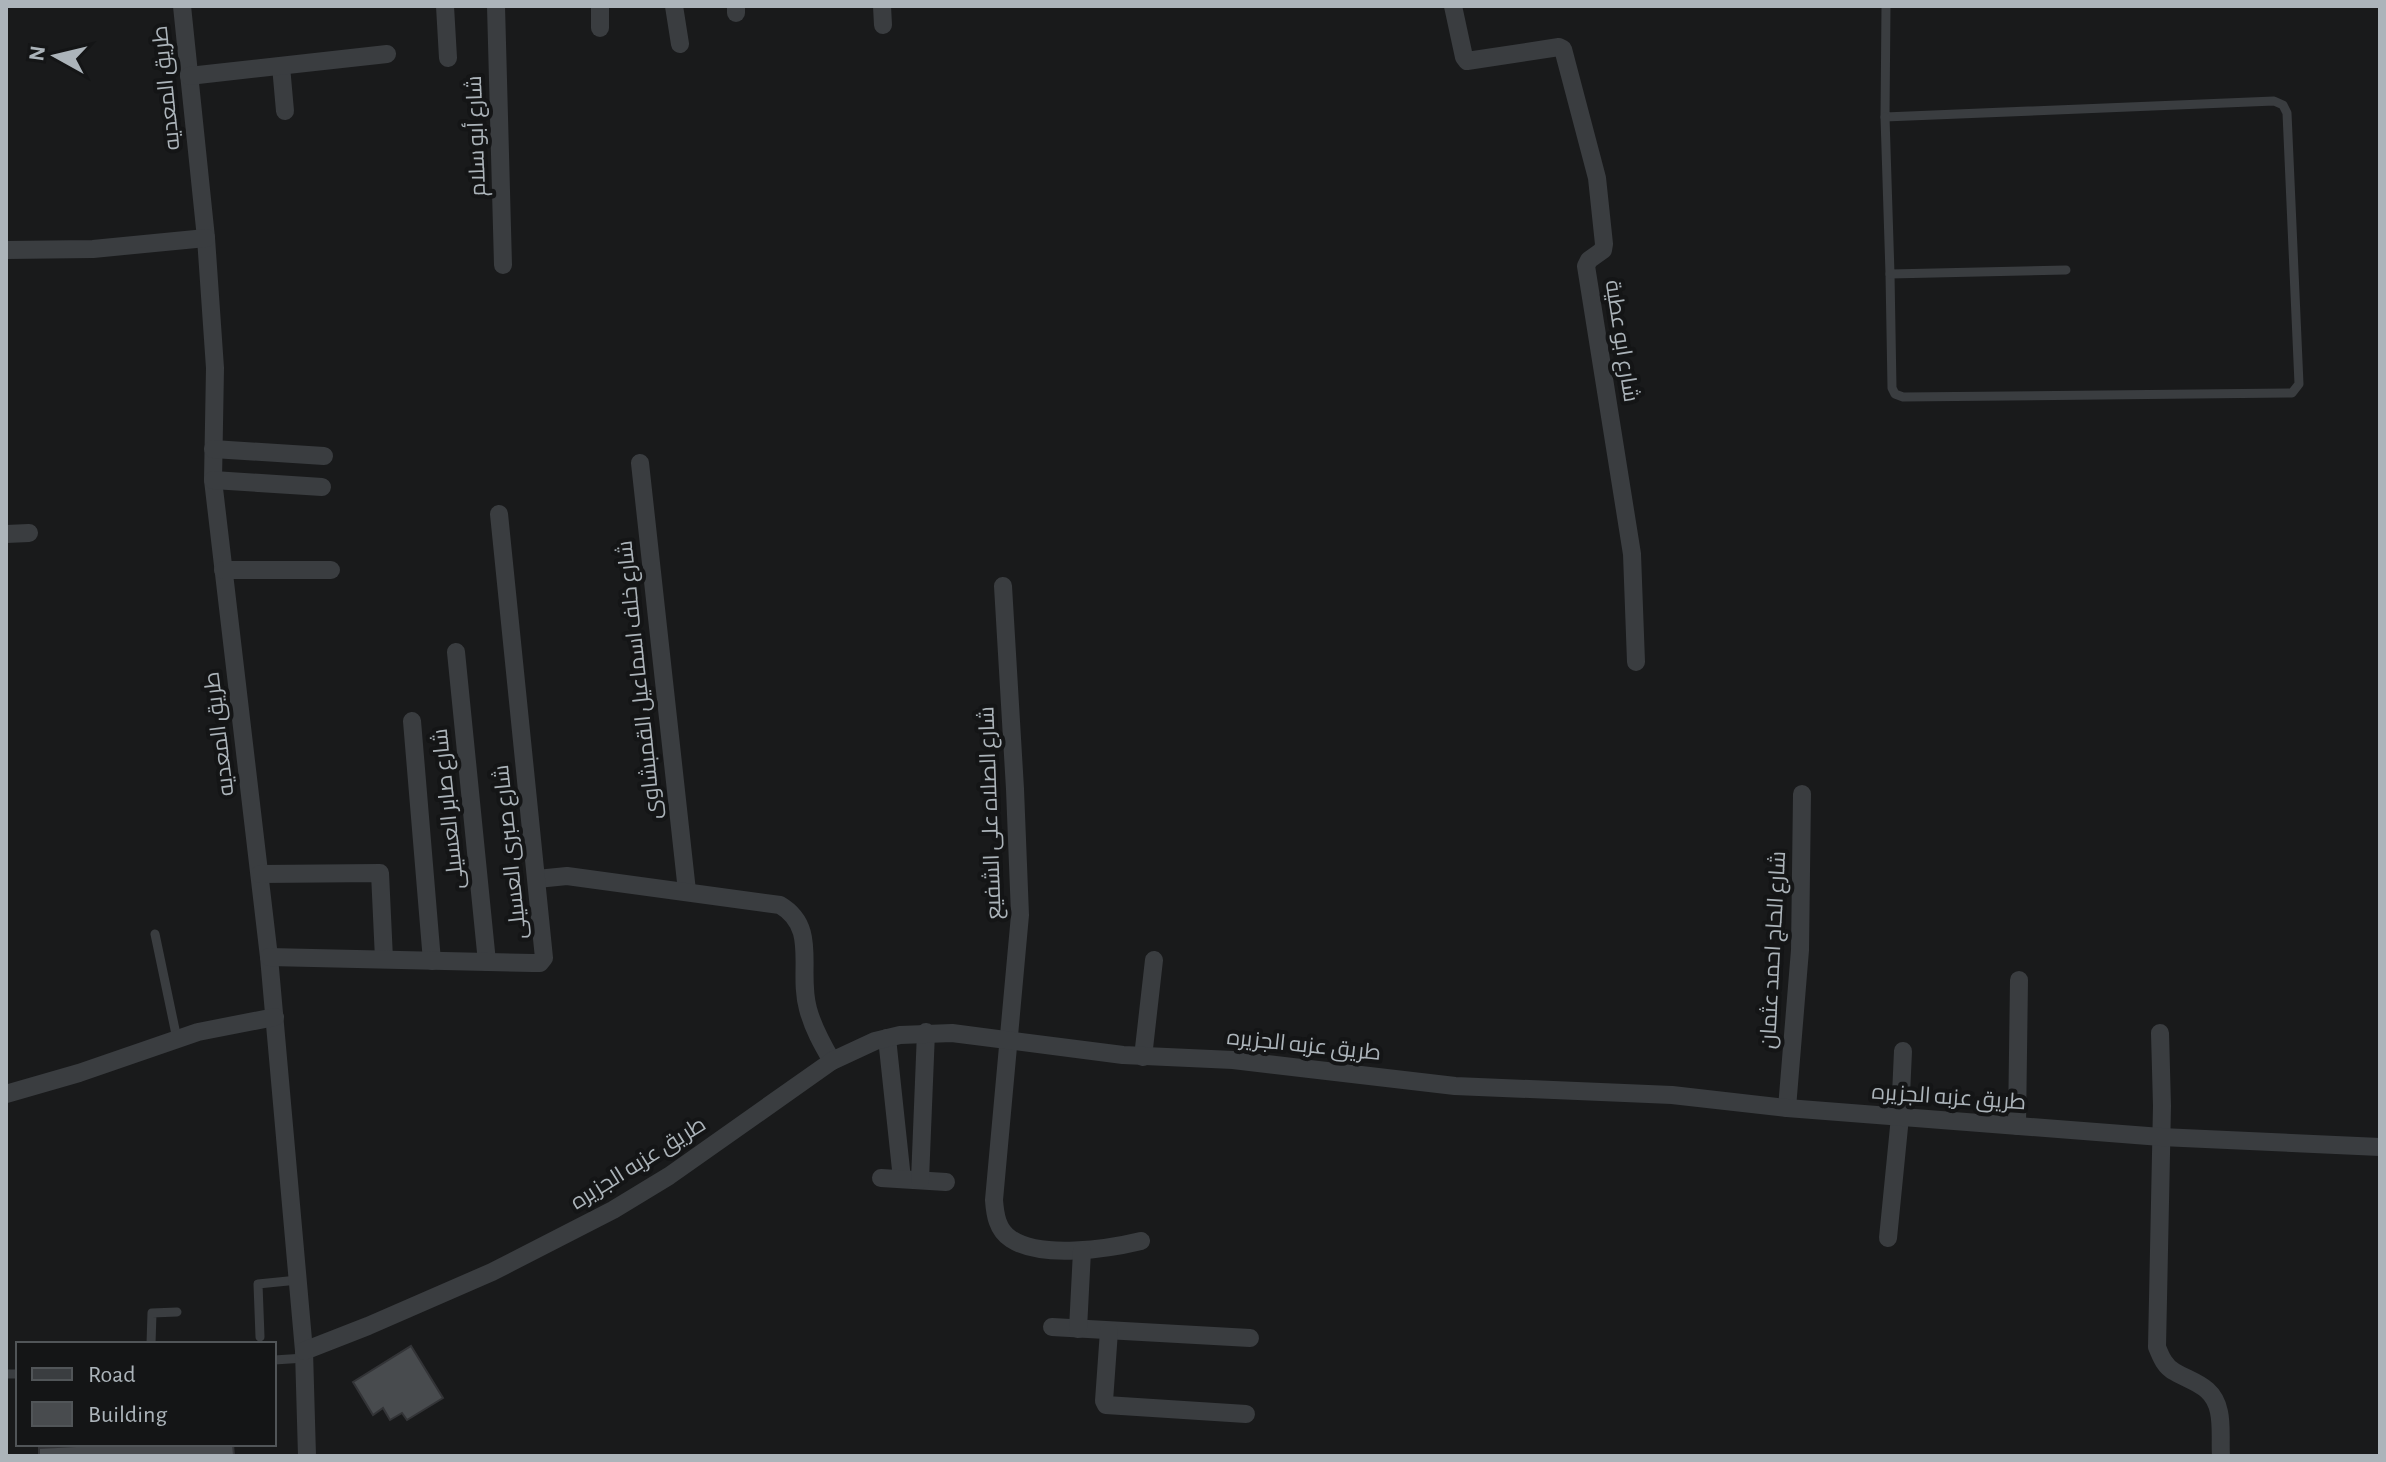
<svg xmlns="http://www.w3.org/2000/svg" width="2386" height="1462" font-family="'Alegreya Sans',Cairo,sans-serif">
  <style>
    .building { fill: #484b4e; stroke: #333437; stroke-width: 2 }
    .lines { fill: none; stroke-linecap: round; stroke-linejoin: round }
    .lane { stroke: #3a3d40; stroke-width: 9 }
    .street { stroke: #3a3d40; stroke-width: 18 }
    .labels { text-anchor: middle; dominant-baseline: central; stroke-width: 8; stroke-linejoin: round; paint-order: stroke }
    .street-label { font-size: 22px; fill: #acb4ba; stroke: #141516 }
  </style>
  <rect width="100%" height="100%" fill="#191a1b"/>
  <g class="building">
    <path d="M411,1346l32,52 -36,22 -5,-7 -12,7 -7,-12 -10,7 -20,-33z"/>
    <path d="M113,1444h120l1,12h-195v-8z"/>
  </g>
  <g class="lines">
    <g class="lane">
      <path d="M1886,6l-1,111 389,-16 9,4 4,8 12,271 -7,9 -389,4 -8,-3 -3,-6 -2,-114"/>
      <path d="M1885,117l5,157 176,-4"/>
      <path d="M155,934l22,105"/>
      <path d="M260,1337l-2,-53 40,-4"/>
      <path d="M151,1344l1,-31 25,-1"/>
      <path d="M274,1360l31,-2"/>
      <path d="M6,1374h12"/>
    </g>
    <g class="street">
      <path d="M182,6l24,232 9,130 -2,112 56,477 35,394 3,105"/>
      <path d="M445,6l3,52"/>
      <path d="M496,6l7,259"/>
      <path d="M674,6l6,38"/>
      <path d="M736,6v7"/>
      <path d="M882,6l1,19"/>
      <path d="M1453,6l11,51 3,4 92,-14 4,2 34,129 7,66 -1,6 -14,10 -3,6 46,288 4,108"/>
      <path d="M600,28v-22"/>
      <path d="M281,66l4,45"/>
      <path d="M189,76l198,-22"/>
      <path d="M6,250l87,-1 113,-11"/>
      <path d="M213,449l111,7"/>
      <path d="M640,463l47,428"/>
      <path d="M213,480l109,7"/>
      <path d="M6,534l23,-1"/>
      <path d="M223,570h108"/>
      <path d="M1003,586l12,203 5,126 -26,285c1,14 3,30 17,39 30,20 97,10 130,2"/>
      <path d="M456,652l31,310"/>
      <path d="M412,721l20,240"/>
      <path d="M260,874l120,-1 4,86"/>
      <path d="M537,879l30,-3 213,29c39,23 17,65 28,104 5,19 14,35 24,52"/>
      <path d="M269,957l264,6h7l4,-5 -45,-444"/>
      <path d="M2160,1033l2,73 -5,241c4,10 8,20 18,25 19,11 39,14 44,40 3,14 1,30 2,44"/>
      <path d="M887,1038l15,141"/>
      <path d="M1143,1057l11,-97"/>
      <path d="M6,1094l73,-21 119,-41 77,-15"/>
      <path d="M1787,1108l13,-158 2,-156"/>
      <path d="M2017,1126l2,-146"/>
      <path d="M881,1178l65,4"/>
      <path d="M920,1180l6,-148"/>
      <path d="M1888,1238l12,-121 3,-66"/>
      <path d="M1052,1327l198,11"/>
      <path d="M1078,1329l4,-78"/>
      <path d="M1109,1331l-5,70 2,4 140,9"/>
      <path d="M304,1351l64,-25 124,-54 121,-62 56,-34 163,-115 43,-20 25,-6 52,-2 171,22 110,5 222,26 217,9 115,13 374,29 219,10"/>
    </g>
  </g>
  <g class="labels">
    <g class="street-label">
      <text transform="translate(166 88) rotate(-96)">طريق المعديه</text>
      <text transform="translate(476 136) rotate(-92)">شارع أبو سلام</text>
      <text transform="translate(1622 341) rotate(81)">شارع ابو عطية</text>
      <text transform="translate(639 680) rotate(-96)">شارع خلف اسماعيل القمبشاوى</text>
      <text transform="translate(219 734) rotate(-97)">طريق المعديه</text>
      <text transform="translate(448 809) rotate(-96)">شارع صابر العسيلى</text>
      <text transform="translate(990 813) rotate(-92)">شارع الصلاه على الشفيع</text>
      <text transform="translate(510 852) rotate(-96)">شارع صبرى العسيلى</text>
      <text transform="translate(1773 950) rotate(-87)">شارع الحاج احمد عثمان</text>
      <text transform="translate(1304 1045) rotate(6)">طريق عزبه الجزيره</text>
      <text transform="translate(1949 1097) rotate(4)">طريق عزبه الجزيره</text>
      <text transform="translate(638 1163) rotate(-32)">طريق عزبه الجزيره</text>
    </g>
  </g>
  <rect width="2386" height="1462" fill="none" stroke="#acb4ba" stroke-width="16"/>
  <rect x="16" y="1342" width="260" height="104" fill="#141516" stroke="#515558" stroke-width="2"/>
  <rect x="32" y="1368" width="40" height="12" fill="#3a3d40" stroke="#515558" stroke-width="2"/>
  <text x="88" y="1382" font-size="24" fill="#acb4ba">Road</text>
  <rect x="32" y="1402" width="40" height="24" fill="#484b4e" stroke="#515558" stroke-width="2"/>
  <text x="88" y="1422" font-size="24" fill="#acb4ba">Building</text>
  <g transform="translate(56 56) rotate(278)" stroke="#141516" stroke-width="6" paint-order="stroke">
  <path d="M0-6L14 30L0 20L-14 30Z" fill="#acb4ba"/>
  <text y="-12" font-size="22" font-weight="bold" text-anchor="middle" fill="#acb4ba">N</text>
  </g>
</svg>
